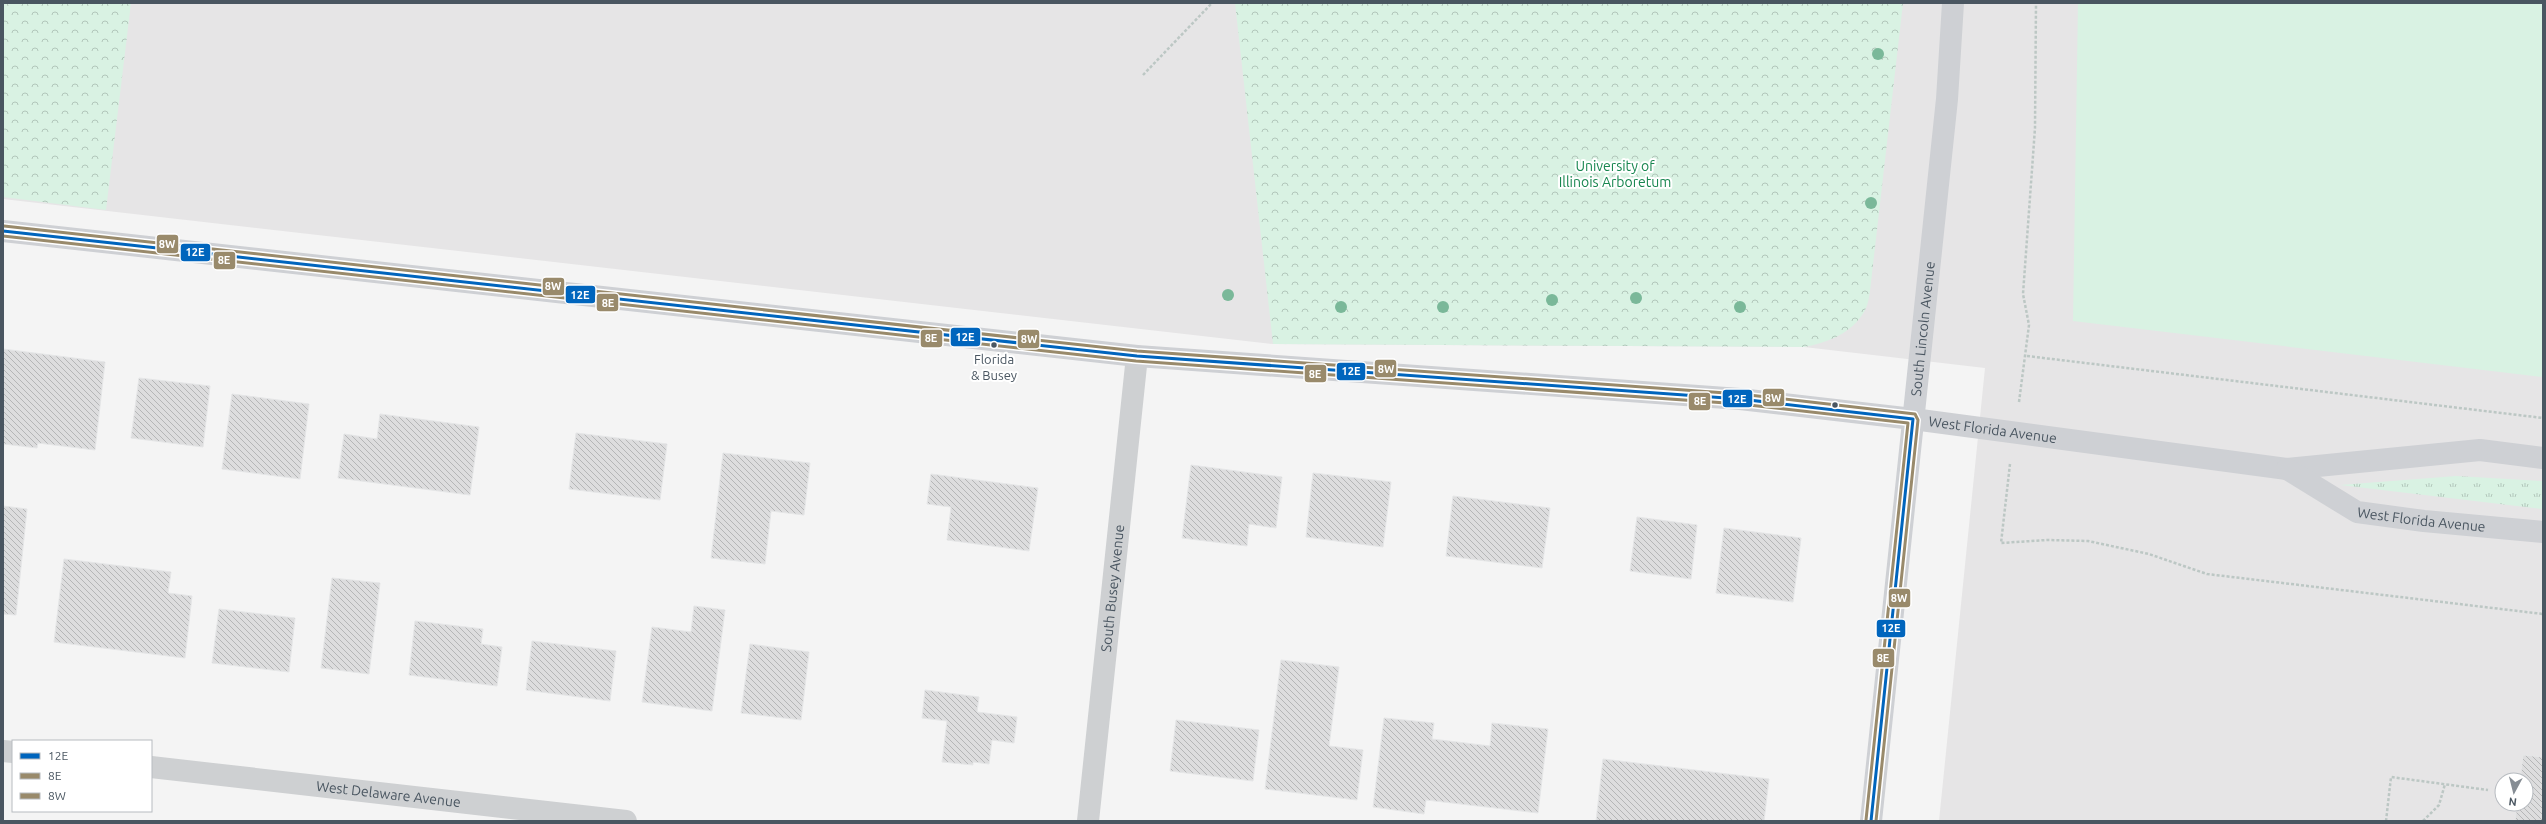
<svg xmlns="http://www.w3.org/2000/svg" width="2546" height="824" viewBox="0 0 2546 824" font-family="Ubuntu,sans-serif">
  <style>
    .education { fill: #e6e5e6; fill-rule: evenodd }
    .grass { fill: url(#grass-tufts) }
    .park { fill: url(#park-crowns) }
    .garden { fill: #d9f2e3 }
    .building { fill: url(#building-back-hatch); stroke: #e5e6e7 }
    .lines { fill: none; stroke-linecap: round; stroke-linejoin: round }
    .path { stroke: #bcc7c4; stroke-width: 2.5; stroke-dasharray: 3 2; stroke-linecap: butt }
    .street { stroke: #ced0d2; stroke-width: 22 }
    .secondary { stroke: #ced0d4; stroke-width: 22 }
    .bus-1-casing { stroke: #fff; stroke-width: 6 }
    .bus-2-casing { stroke: #fff; stroke-width: 6 }
    .bus-3-casing { stroke: #fff; stroke-width: 6 }
    .bus-1 { stroke: #0065bd; stroke-width: 3 }
    .bus-2 { stroke: #998a6b; stroke-width: 3 }
    .bus-3 { stroke: #998a6b; stroke-width: 3 }
    .tree { fill: #7ab899 }
    .bus-dot { fill: #4a5661; stroke: #fff; stroke-width: 1.5 }
    .labels { text-anchor: middle; dominant-baseline: central; stroke-width: 4; stroke-linejoin: round; paint-order: stroke }
    .bus-label { font-size: 13px; fill: #4a5661; stroke: #fff }
    .park-label { font-size: 14px; fill: #17864f; stroke: #fff }
    .street-label { font-size: 14px; fill: #4a5661; stroke: #fff }
    .line-badge { stroke: #fff; stroke-width: 1.5 }
    .badge-label { font-size: 11px; text-anchor: middle; font-weight: bold; fill: #fff }
  </style>
  <defs>
    <pattern id="grass-tufts" width="24" height="20" patternUnits="userSpaceOnUse"><rect width="24" height="20" fill="#d9f2e3"/><path d="M3 7l-1-3M5 7V3M7 7l1-3M15 17l-1-3M17 17v-4M19 17l1-3" fill="none" stroke="#b2c7bb"/></pattern>
    <pattern id="park-crowns" width="20" height="18" patternUnits="userSpaceOnUse"><rect width="20" height="18" fill="#d9f2e3"/><path d="M2 6a3 3 0 1 1 6 0M12 15a3 3 0 1 1 6 0" fill="none" stroke="#b2c7bb"/></pattern>
    <pattern id="building-back-hatch" width="6" height="6" patternUnits="userSpaceOnUse"><rect width="6" height="6" fill="#ddddde"/><path d="M-1 5l2 2M0 0l6 6M5-1l2 2" fill="none" stroke="#b5b6b7"/></pattern>
  </defs>
  <rect width="100%" height="100%" fill="#f4f4f4"/>
  <!-- education -->
  <path class="education" d="M3,3H2543V821H1939L1985,368L1804,347L1273,344L3,199ZM2502,780H2526V804H2502Z"/>
  <!-- grass -->
  <path class="grass" d="M2456,476L2543,481V509L2340,485Z"/>
  <!-- park -->
  <path class="park" d="M3,3H131L106,210L3,197Z
    M1235,3H1903L1870,291C1869,297 1868,306 1864,312C1852,333 1827,343 1804,347L1273,344Z"/>
  <!-- garden -->
  <path class="garden" d="M2078,3H2543V377L2073,321Z"/>
  <!-- building -->
  <path class="building" d="M3,349L105,362L95,450L38,443L37,448L4,444L3,451Z
    M139,378L210,386L203,447L131,438Z
    M232,394L309,404L300,479L222,469Z
    M380,414L479,427L470,495L338,478L344,434L377,439Z
    M576,433L667,444L660,500L569,489Z
    M723,453L810,463L804,515L771,511L765,564L711,558Z
    M1191,465L1282,477L1276,528L1249,524L1247,546L1182,538Z
    M1313,473L1391,482L1383,547L1306,537Z
    M931,474L1038,488L1029,551L947,540L951,507L927,504Z
    M1453,496L1550,508L1542,568L1446,556Z
    M3,506L27,509L16,615L3,614Z
    M1637,517L1697,525L1691,579L1630,571Z
    M1724,528L1801,538L1793,602L1716,593Z
    M64,559L171,572L168,593L192,596L185,658L54,642Z
    M332,578L380,583L369,674L321,668Z
    M694,606L725,610L712,711L642,702L652,627L691,632Z
    M219,609L295,618L289,672L212,663Z
    M415,621L483,629L481,644L502,647L497,686L409,675Z
    M532,641L616,651L610,701L526,690Z
    M750,644L809,652L801,720L741,713Z
    M1281,660L1339,667L1329,746L1363,750L1357,800L1265,789Z
    M925,690L979,697L977,712L1017,717L1014,743L992,740L989,764L973,762V765L942,762L947,721L922,718Z
    M1384,718L1434,723L1432,739L1490,746L1492,723L1548,729L1538,813L1426,800L1424,814L1373,807Z
    M1176,720L1259,730L1253,781L1170,771Z
    M2523,755L2543,757V821H2515L2517,804H2526V780H2520Z
    M1603,759L1769,779L1764,821H1596Z"/>
  <g class="lines">
    <!-- path -->
    <path class="path" d="M1143,75L1212,3
      M2027,356L2543,418
      M2019,402L2029,325L2023,294L2035,128L2036,3
      M2010,464L2001,543L2047,540L2088,541L2149,554L2207,574L2543,614
      M2386,821L2391,777L2488,790
      M2423,821L2439,805L2445,784"/>
    <!-- street -->
    <g class="street">
      <path d="M3,751L13,752"/>
      <path id="s1" d="M151,767L626,821"/>
      <path id="s2" d="M1088,821L1137,356"/>
    </g>
    <!-- secondary -->
    <g class="secondary">
      <path id="s3" d="M3,231L1137,356L1740,399L1913,419L2287,469L2480,450L2543,458"/>
      <path id="s4" d="M2287,469L2357,512L2424,521L2543,532"/>
      <path id="s5" d="M1871,821L1947,99L1953,3"/>
    </g>
    <defs>
      <path id="bus-1" d="M3,231L1137,356L1740,399L1913,419L1871,821"/>
      <path id="bus-2" d="M3,236L1136,361L1740,404L1908,423L1866,820"/>
      <path id="bus-3" d="M4,226L1137,351L1740,394L1915,414L1918,420L1876,821"/>
    </defs>
    <!-- bus-1 casing -->
    <use href="#bus-1" class="bus-1-casing"/>
    <!-- bus-2 casing -->
    <use href="#bus-2" class="bus-2-casing"/>
    <!-- bus-3 casing -->
    <use href="#bus-3" class="bus-3-casing"/>
    <!-- bus-1 -->
    <use href="#bus-1" class="bus-1"/>
    <!-- bus-2 -->
    <use href="#bus-2" class="bus-2"/>
    <!-- bus-3 -->
    <use href="#bus-3" class="bus-3"/>
  </g>
  <!-- trees -->
  <g class="tree">
    <circle cx="1878" cy="54" r="6"/>
    <circle cx="1871" cy="203" r="6"/>
    <circle cx="1228" cy="295" r="6"/>
    <circle cx="1636" cy="298" r="6"/>
    <circle cx="1552" cy="300" r="6"/>
    <circle cx="1341" cy="307" r="6"/>
    <circle cx="1443" cy="307" r="6"/>
    <circle cx="1740" cy="307" r="6"/>
  </g>
  <!-- markers -->
  <g class="bus-dot">
    <circle cx="994" cy="345" r="3.5"/>
    <circle cx="1835" cy="405" r="3.5"/>
  </g>
  <g class="labels">
    <!-- bus labels -->
    <g class="bus-label">
      <text x="994" y="359">Florida<tspan x="994" dy="16">&amp; Busey</tspan></text>
    </g>
    <!-- park labels -->
    <g class="park-label">
      <text x="1615" y="166">University of<tspan x="1615" dy="16">Illinois Arboretum</tspan></text>
    </g>
    <!-- street labels -->
    <g class="street-label">
      <text stroke="none"><textPath href="#s5" startOffset="495">South Lincoln Avenue</textPath></text>
      <text stroke="none"><textPath href="#s3" startOffset="2000">West Florida Avenue</textPath></text>
      <text stroke="none"><textPath href="#s4" startOffset="147">West Florida Avenue</textPath></text>
      <text stroke="none"><textPath href="#s2" startOffset="234">South Busey Avenue</textPath></text>
      <text stroke="none"><textPath href="#s1" startOffset="239">West Delaware Avenue</textPath></text>
    </g>
  </g>
  <g class="line-badge">
    <rect x="156" y="234" width="23" height="20" rx="4" fill="#998a6b"/>
    <rect x="180" y="243" width="31" height="19" rx="4" fill="#0065bd"/>
    <rect x="213" y="251" width="23" height="19" rx="4" fill="#998a6b"/>
    <rect x="542" y="277" width="23" height="19" rx="4" fill="#998a6b"/>
    <rect x="565" y="285" width="31" height="19" rx="4" fill="#0065bd"/>
    <rect x="596" y="293" width="23" height="19" rx="4" fill="#998a6b"/>
    <rect x="950" y="327" width="31" height="20" rx="4" fill="#0065bd"/>
    <rect x="920" y="329" width="23" height="19" rx="4" fill="#998a6b"/>
    <rect x="1017" y="329" width="23" height="20" rx="4" fill="#998a6b"/>
    <rect x="1374" y="359" width="23" height="19" rx="4" fill="#998a6b"/>
    <rect x="1336" y="362" width="30" height="19" rx="4" fill="#0065bd"/>
    <rect x="1304" y="364" width="23" height="19" rx="4" fill="#998a6b"/>
    <rect x="1762" y="388" width="23" height="19" rx="4" fill="#998a6b"/>
    <rect x="1722" y="389" width="31" height="19" rx="4" fill="#0065bd"/>
    <rect x="1688" y="392" width="23" height="19" rx="4" fill="#998a6b"/>
    <rect x="1888" y="588" width="23" height="20" rx="4" fill="#998a6b"/>
    <rect x="1876" y="619" width="30" height="19" rx="4" fill="#0065bd"/>
    <rect x="1872" y="648" width="23" height="20" rx="4" fill="#998a6b"/>
  </g>
  <g class="badge-label">
    <text x="167" y="248">8W</text>
    <text x="195" y="256">12E</text>
    <text x="224" y="264">8E</text>
    <text x="553" y="290">8W</text>
    <text x="580" y="299">12E</text>
    <text x="608" y="307">8E</text>
    <text x="965" y="341">12E</text>
    <text x="931" y="342">8E</text>
    <text x="1029" y="343">8W</text>
    <text x="1386" y="373">8W</text>
    <text x="1351" y="375">12E</text>
    <text x="1315" y="378">8E</text>
    <text x="1773" y="402">8W</text>
    <text x="1737" y="403">12E</text>
    <text x="1700" y="405">8E</text>
    <text x="1899" y="602">8W</text>
    <text x="1891" y="632">12E</text>
    <text x="1883" y="662">8E</text>
  </g>
  <!-- border -->
  <rect width="2546" height="824" fill="none" stroke="#4a5661" stroke-width="8"/>
  <!-- legend -->
  <rect x="12" y="740" width="140" height="72" fill="#ffffff" stroke="#b7bbc0"/>
  <rect x="20" y="753" width="20" height="6" fill="#0065bd" stroke="#b7bbc0"/>
  <text x="48" y="760" font-size="12" fill="#4a5661">12E</text>
  <rect x="20" y="773" width="20" height="6" fill="#998a6b" stroke="#b7bbc0"/>
  <text x="48" y="780" font-size="12" fill="#4a5661">8E</text>
  <rect x="20" y="793" width="20" height="6" fill="#998a6b" stroke="#b7bbc0"/>
  <text x="48" y="800" font-size="12" fill="#4a5661">8W</text>
  <!-- north arrow -->
  <g transform="translate(2514 792) rotate(187)"><circle r="19" fill="#ffffff" stroke="#b7bbc0"/>
  <path d="M0-3L7 15L0 10L-7 15Z" fill="#868d94"/>
  <text y="-6" font-size="11" font-weight="bold" text-anchor="middle" fill="#4a5661">N</text>
  </g>
</svg>
